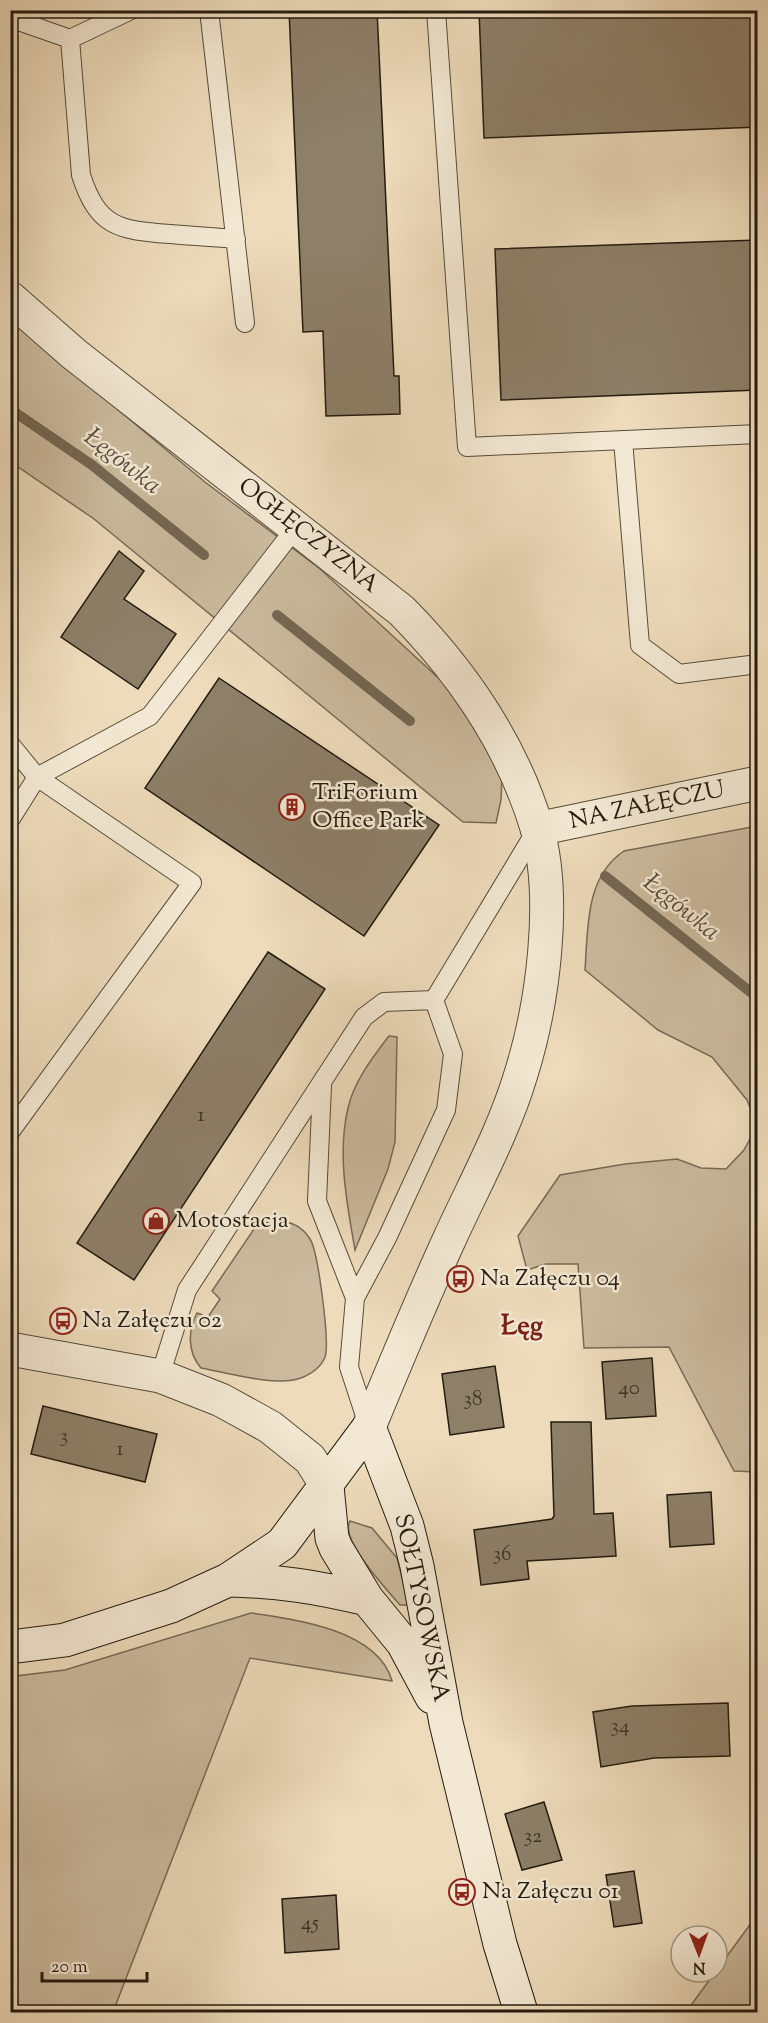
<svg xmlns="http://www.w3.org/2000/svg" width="768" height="2023" viewBox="0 0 768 2023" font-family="'Sorts Mill Goudy',serif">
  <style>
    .green { fill: #cbba9e; stroke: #786a56; stroke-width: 1.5 }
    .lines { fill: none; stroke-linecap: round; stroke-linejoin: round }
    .stream { stroke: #746753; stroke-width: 10 }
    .building { fill: #8d7f68; stroke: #251b0f; stroke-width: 1.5 }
    .lane-casing { stroke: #574b3a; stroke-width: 20 }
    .street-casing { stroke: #574b3a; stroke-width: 35 }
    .secondary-casing { stroke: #251b0f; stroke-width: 35 }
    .lane { stroke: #f3e8d3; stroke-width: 18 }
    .street { stroke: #f3e8d3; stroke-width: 33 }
    .secondary { stroke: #f3e8d3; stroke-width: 33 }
    .labels { text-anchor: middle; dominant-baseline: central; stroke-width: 5; stroke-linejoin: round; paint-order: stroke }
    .number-label { font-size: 21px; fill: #3f3425 }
    .street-label { font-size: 24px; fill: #251b0f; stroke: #f3e8d3 }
    .poi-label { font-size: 24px; fill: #251b0f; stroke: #f3e8d3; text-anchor: start }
    .water-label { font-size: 26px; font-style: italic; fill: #5a4e3d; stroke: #f3e8d3 }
    .quarter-label { font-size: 27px; font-weight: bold; fill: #7a1f14; stroke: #f3e8d3 }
  </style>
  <rect width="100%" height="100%" fill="#eddbbb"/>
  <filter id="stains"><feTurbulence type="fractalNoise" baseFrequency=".00333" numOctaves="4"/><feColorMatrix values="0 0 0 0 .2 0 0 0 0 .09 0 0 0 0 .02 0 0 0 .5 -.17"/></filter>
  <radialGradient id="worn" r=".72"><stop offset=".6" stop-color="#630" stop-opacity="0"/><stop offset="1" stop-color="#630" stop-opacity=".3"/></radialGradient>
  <!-- green -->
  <path class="green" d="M10,320L205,482L319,568L446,685L483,741L502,776L501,800L496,823L463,822L94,519L11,462Z
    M757,826H758L757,1124L747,1100L712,1057L658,1030L585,970C588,928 585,877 624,851Z
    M389,1036L397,1037L395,1142L388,1169L355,1250C347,1204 337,1154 348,1108C354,1081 373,1057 389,1036Z
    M757,1126V1472L734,1471L669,1347L584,1348L578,1264H546L527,1270L518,1236L560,1175L625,1164L677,1159L701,1168L726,1169L744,1150Z
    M270,1221C286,1220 301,1224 310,1239C318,1251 330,1343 325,1357C321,1367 311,1374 301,1378C277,1387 227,1373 201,1368C187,1352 188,1330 197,1313L208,1317L220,1299L212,1291L254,1229Z
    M350,1521L372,1528L397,1558L409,1605H400C388,1591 339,1539 350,1521Z
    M251,1613C295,1619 378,1630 392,1681L250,1658L113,2012H11L10,1691L16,1676L65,1670Z
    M757,1915V2012H686Z"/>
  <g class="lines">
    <!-- stream -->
    <path class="stream" d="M10,409L92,465L204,555
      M277,615L410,721
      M605,876L758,998"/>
  </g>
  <!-- building -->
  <path class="building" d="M289,10H377L394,376H399L400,414L326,416L323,331L303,332Z
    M479,10H758V127L484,138Z
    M758,240V390L501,400L495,249Z
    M119,551L144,571L124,599L176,634L138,689L61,637Z
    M219,678L439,825L364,936L145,788Z
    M268,952L325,989L134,1280L77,1243Z
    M652,1358L656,1416L606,1419L602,1362Z
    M495,1366L504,1427L450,1435L442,1374Z
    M43,1406L157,1434L145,1482L31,1454Z
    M551,1422H591L594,1514L613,1513L616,1556L527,1561L529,1579L481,1585L474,1530L552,1519L554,1516Z
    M711,1492L714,1544L670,1547L667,1495Z
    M728,1703L730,1756L654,1758L601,1767L593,1712L632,1706Z
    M544,1802L562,1860L522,1870L505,1814Z
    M634,1871L642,1923L614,1927L606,1875Z
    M336,1895L339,1949L285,1953L282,1899Z"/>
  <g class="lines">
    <defs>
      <path id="lane" d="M209,10L245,323
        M436,10L467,447L758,434
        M10,18L70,39L131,10
        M70,39L81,175C98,228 119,230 170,234C192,236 214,237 236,239
        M623,440L640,645L679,674L758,664
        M10,744L37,777L192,883L10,1132
        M10,820L37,777L150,716L297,526
        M434,1000L537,829
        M322,1086L317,1201L355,1298
        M160,1376L187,1290L364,1017L384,1002L434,1000
        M368,1425L349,1367L355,1298L387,1238L446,1110L453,1054L434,1000"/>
      <path id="street" d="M10,298L74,354L402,611C462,672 512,745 537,828C557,898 543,1004 521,1074C504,1131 474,1185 449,1240C421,1301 395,1364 369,1427
        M537,829L758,783
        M10,1349L160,1376L221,1400L270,1427L310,1459L327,1486"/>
      <path id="secondary" d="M369,1427L407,1526L417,1566L446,1723L500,1944L521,2012
        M327,1486L332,1538L336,1548L367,1599L403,1643L432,1697
        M228,1580C280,1581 317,1587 367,1599
        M10,1647L65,1640L171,1606L228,1580L282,1544L369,1427"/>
    </defs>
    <!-- lane casing -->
    <use href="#lane" class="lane-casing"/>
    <!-- street casing -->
    <use href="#street" class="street-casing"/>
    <!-- secondary casing -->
    <use href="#secondary" class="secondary-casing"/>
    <!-- lane -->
    <use href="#lane" class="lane"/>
    <!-- street -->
    <use href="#street" class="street"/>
    <!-- secondary -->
    <use href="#secondary" class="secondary"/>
  </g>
  <!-- icons -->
  <defs>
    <symbol id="building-ring" viewBox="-11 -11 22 22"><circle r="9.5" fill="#f3e8d3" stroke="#8f2418" stroke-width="1.5"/><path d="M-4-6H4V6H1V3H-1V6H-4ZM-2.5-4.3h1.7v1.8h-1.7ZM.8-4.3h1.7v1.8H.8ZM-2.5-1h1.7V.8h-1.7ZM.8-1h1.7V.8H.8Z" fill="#8f2418"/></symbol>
    <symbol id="shop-ring" viewBox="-11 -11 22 22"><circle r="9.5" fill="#f3e8d3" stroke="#8f2418" stroke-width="1.5"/><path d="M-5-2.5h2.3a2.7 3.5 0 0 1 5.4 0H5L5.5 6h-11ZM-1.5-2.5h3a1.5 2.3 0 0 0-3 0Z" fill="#8f2418"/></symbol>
    <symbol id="bus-ring" viewBox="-11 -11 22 22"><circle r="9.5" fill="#f3e8d3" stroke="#8f2418" stroke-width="1.5"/><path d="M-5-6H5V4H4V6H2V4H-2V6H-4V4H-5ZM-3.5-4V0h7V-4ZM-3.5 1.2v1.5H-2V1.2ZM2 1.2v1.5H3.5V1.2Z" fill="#8f2418"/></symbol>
  </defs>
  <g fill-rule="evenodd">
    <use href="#building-ring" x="277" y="792" width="30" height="30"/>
    <use href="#shop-ring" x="141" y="1206" width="30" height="30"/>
    <use href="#bus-ring" x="445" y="1264" width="30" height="30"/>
    <use href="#bus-ring" x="48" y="1306" width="30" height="30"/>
    <use href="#bus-ring" x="447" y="1877" width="30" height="30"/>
  </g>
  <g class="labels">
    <!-- number labels -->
    <g class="number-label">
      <text x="201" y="1116">1</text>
      <text x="629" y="1389">40</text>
      <text x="473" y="1400">38</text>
      <text x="64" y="1437">3</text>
      <text x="120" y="1450">1</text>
      <text x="502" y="1555">36</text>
      <text x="620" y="1727">34</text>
      <text x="533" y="1837">32</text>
      <text x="310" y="1924">45</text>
    </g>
    <!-- street labels -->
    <g class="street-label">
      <text transform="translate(308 536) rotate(38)">OGŁĘCZYZNA</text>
      <text transform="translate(647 806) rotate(-12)">NA ZAŁĘCZU</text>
      <text transform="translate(421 1608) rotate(78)">SOŁTYSOWSKA</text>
    </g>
    <!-- poi labels -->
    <g class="poi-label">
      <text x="312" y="793">TriForium<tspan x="312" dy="28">Office Park</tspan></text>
      <text x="176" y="1221">Motostacja</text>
      <text x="480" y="1279">Na Załęczu 04</text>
      <text x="82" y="1321">Na Załęczu 02</text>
      <text x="482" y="1892">Na Załęczu 01</text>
    </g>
    <!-- water labels -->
    <g class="water-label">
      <text transform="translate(122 462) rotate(38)">Łęgówka</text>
      <text transform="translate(681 908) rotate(39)">Łęgówka</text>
    </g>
    <!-- quarter labels -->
    <g class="quarter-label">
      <text x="522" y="1327">Łęg</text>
    </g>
  </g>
  <!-- margin -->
  <rect width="768" height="2023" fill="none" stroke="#eddbbb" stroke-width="36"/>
  <rect x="12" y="12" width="744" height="1999" fill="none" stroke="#251b0f" stroke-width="3"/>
  <rect x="18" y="18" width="732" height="1987" fill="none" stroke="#251b0f" stroke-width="1.5"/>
  <!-- north arrow -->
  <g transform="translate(699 1954) rotate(179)"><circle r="28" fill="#f3e8d3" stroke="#a19685" stroke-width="1.5"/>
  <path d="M0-4.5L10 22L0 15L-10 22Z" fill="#8f2418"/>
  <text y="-9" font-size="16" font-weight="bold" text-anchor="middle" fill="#251b0f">N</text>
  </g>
  <!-- scale -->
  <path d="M42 1972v9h105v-9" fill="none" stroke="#251b0f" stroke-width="3"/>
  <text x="51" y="1972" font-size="18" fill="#251b0f" stroke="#f3e8d3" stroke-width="4.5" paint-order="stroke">20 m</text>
  <rect width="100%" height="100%" filter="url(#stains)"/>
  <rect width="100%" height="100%" fill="url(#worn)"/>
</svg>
